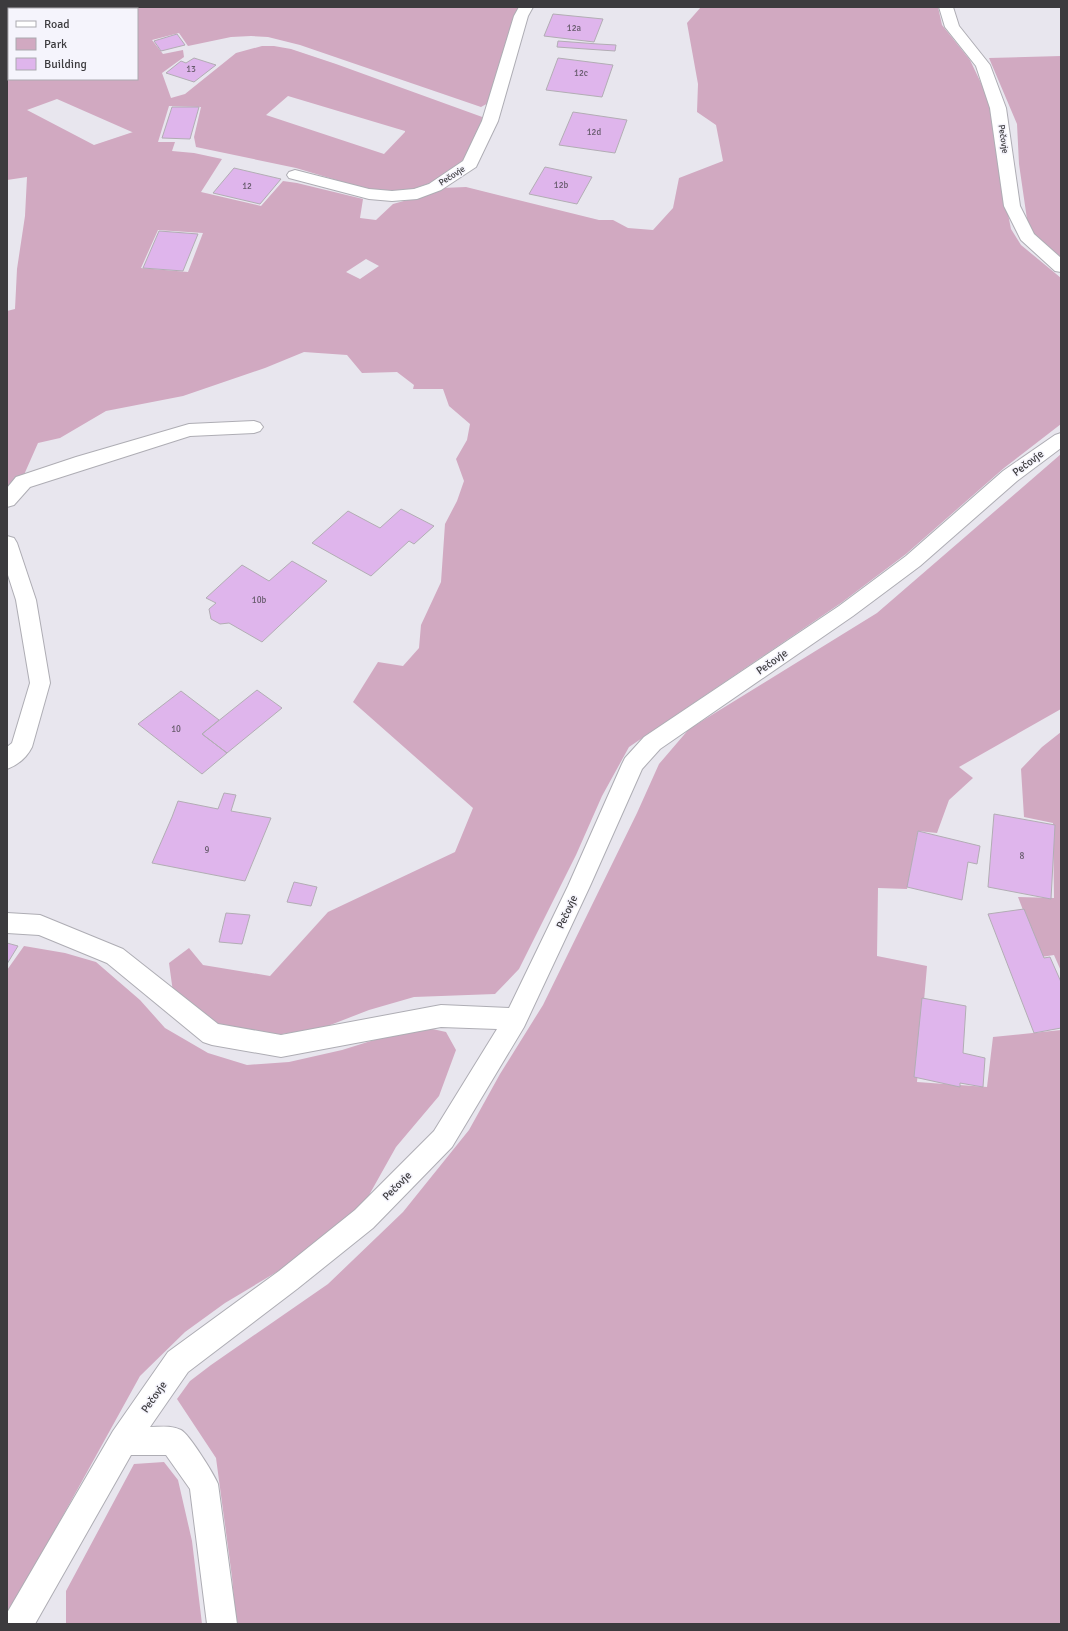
<svg xmlns="http://www.w3.org/2000/svg" width="1068" height="1631" viewBox="0 0 1068 1631" font-family="Signika,sans-serif">
  <style>
    .green { fill: #d1a9c1; fill-rule: evenodd }
    .building { fill: #dfb5ec; stroke: #b2adb4 }
    .lines { fill: none; stroke-linecap: round; stroke-linejoin: round }
    .lane-casing { stroke: #aeadb4; stroke-width: 2 }
    .street-casing { stroke: #aeadb4; stroke-width: 2 }
    .lane { fill: #fff; fill-rule: evenodd }
    .street { fill: #fff; fill-rule: evenodd }
    .labels { text-anchor: middle; dominant-baseline: central; stroke-width: 3; stroke-linejoin: round; paint-order: stroke }
    .number-label { font-size: 9px; fill: #655a6a }
    .far-street-label { font-size: 9px; fill: #3c3b3e; stroke: #f5f4fc }
    .street-label { font-size: 11px; fill: #3c3b3e; stroke: #f5f4fc }
  </style>
  <rect width="100%" height="100%" fill="#e8e6ee"/>
  <!-- green -->
  <path class="green" d="M7,7H522L492,101L481,107L300,45L268,37L251,36L231,37L188,46L179,33L152,40L163,54L183,50L184,57L162,73L171,98L185,94L236,53L262,46H274L291,49L336,64L485,118L472,150L453,171L434,183L421,188L392,193L373,191L296,168L196,147L194,137L201,107L169,106L158,142H175L172,151L194,153L222,159L201,192L261,206L283,181L297,183L363,199L360,218L376,220L393,204L418,197L442,188L466,187L599,220H613L628,228L653,230L673,208L679,178L723,161L716,125L697,112L698,84L687,23L701,7H938L942,25L970,60L991,104L995,129L996,154L1011,229L1021,245L1061,278V424L1004,468L906,554L841,603L629,747L602,796L576,855L519,969L495,994L414,997L369,1010L320,1029L282,1034L252,1035L225,1031L173,992L169,963L189,948L203,965L270,976L328,912L455,852L473,808L353,702L378,662L403,666L419,648L421,625L441,582L445,524L457,501L464,481L456,459L467,440L470,424L449,406L443,389H413L414,385L397,372L362,373L347,355L304,352L265,368L183,396L106,411L60,438L38,443L23,477L7,489V311L15,309L17,269L25,216L27,177L7,180ZM9,9H137V79H9ZM288,96L405,131V132L384,154L266,115ZM57,99L132,132H133L94,145L27,110ZM158,230L203,233L188,272L141,268ZM366,259L379,266L360,279L346,272Z
    M1061,56V263L1029,233L1019,164L1017,124L989,58Z
    M1061,454V709L959,767L973,778L949,800L937,833L918,831L907,889L878,888L877,956L927,966L917,1082L987,1087L993,1037L1061,1030V1624H238L235,1612L232,1577L216,1458L177,1399L190,1381L211,1365L328,1284L403,1212L469,1130L500,1074L543,1005L637,813L659,764L689,729L877,613Z
    M1061,732V971L1054,955L1041,957L1018,897L1054,898L1053,823L1024,817L1021,769L1042,747Z
    M24,946L65,953L96,962L140,1000L165,1028L208,1053L247,1065L289,1062L342,1050L419,1026L446,1032L456,1050L439,1096L396,1147L359,1213L295,1261L225,1303L185,1332L140,1376L7,1617V970Z
    M164,1462L178,1480L192,1541L202,1624L66,1623V1591L134,1464Z"/>
  <!-- building -->
  <path class="building" d="M553,14L603,19L594,42L544,36Z
    M177,34L185,45L161,51L154,41Z
    M558,41L598,44L616,45L615,51L557,47Z
    M194,58L216,65L194,82L166,73L181,61L186,63Z
    M558,58L613,65L602,97L546,90Z
    M172,107H199L190,139L162,138Z
    M573,112L627,120L615,153L559,145Z
    M545,167L592,177L577,204L529,194Z
    M234,168L281,179L260,204L213,193Z
    M159,231L198,234L183,271L143,268Z
    M401,509L434,526L414,544L409,541L371,576L312,543L348,511L380,528Z
    M292,561L327,581L262,642L229,623L220,624L211,619L209,609L216,603L206,598L242,565L269,581Z
    M257,690L282,708L227,753L202,734Z
    M181,691L219,720L202,734L227,753L202,774L138,724Z
    M224,793L236,795L231,811L271,818L245,881L152,863L172,817L178,801L218,809Z
    M994,814L1055,825L1051,899L988,887Z
    M918,831L980,846L977,864L968,862L962,900L907,887Z
    M294,882L317,887L311,906L287,902Z
    M1024,909L1044,958L1050,957L1061,982V1028L1034,1033L988,914Z
    M226,913L250,915L242,944L219,942Z
    M7,943L18,946L7,964Z
    M922,998L966,1006L963,1053L985,1058L983,1087L960,1083V1087L914,1077Z"/>
  <g class="lines">
    <defs>
      <path id="lane" d="M254,421L260,423L263,427L260,431L254,433L190,436L30,487L14,505L7,507V488L16,477L76,457L189,424Z
        M7,536L14,538L17,543L36,600L50,683L32,747C27,757 18,765 7,769V747L12,743L30,683L16,600L7,572Z"/>
      <path id="street" d="M519,7H533L528,16L498,121L476,167L441,190L417,199L392,201L369,199L289,178L287,175L289,172L295,170L369,189L392,191L414,189L429,184L463,161L482,121L514,16Z
        M939,7H953L959,26L990,65L1006,108L1020,206L1034,234L1061,258V272L1055,271L1021,240L1004,206L990,108L976,66L945,27Z
        M1061,433V448L1017,481L920,566L853,616L660,749L642,769L590,886L524,1027L452,1147L373,1228L297,1289L188,1372L150,1427C160,1427 171,1425 181,1430C189,1434 214,1474 218,1484L237,1624H207L190,1489L166,1455H131L35,1624H7V1613L113,1431L168,1352L279,1271L355,1210L434,1131L497,1029L441,1027L281,1057L212,1045L203,1042L107,963L39,935L7,933V913L40,915L123,949L218,1024L281,1035L441,1005L509,1008L568,886L622,764L625,758L644,737L839,606L906,556L1003,471L1055,435Z"/>
    </defs>
    <!-- lane casing -->
    <use href="#lane" class="lane-casing"/>
    <!-- street casing -->
    <use href="#street" class="street-casing"/>
    <!-- lane -->
    <use href="#lane" class="lane"/>
    <!-- street -->
    <use href="#street" class="street"/>
  </g>
  <g class="labels">
    <!-- number labels -->
    <g class="number-label">
      <text x="574" y="28">12a</text>
      <text x="191" y="69">13</text>
      <text x="581" y="73">12c</text>
      <text x="594" y="132">12d</text>
      <text x="561" y="185">12b</text>
      <text x="247" y="186">12</text>
      <text x="259" y="600">10b</text>
      <text x="176" y="729">10</text>
      <text x="207" y="850">9</text>
      <text x="1022" y="856">8</text>
    </g>
    <!-- far-street labels -->
    <g class="far-street-label">
      <text transform="translate(1003 139) rotate(82)">Pečovje</text>
      <text transform="translate(452 176) rotate(-33)">Pečovje</text>
    </g>
    <!-- street labels -->
    <g class="street-label">
      <text transform="translate(1028 463) rotate(-37)">Pečovje</text>
      <text transform="translate(772 662) rotate(-35)">Pečovje</text>
      <text transform="translate(567 912) rotate(-65)">Pečovje</text>
      <text transform="translate(397 1186) rotate(-45)">Pečovje</text>
      <text transform="translate(154 1397) rotate(-55)">Pečovje</text>
    </g>
  </g>
  <!-- border -->
  <rect width="1068" height="1631" fill="none" stroke="#3c3b3e" stroke-width="16"/>
  <!-- legend -->
  <rect x="8" y="8" width="130" height="72" fill="#f5f4fc" stroke="#abaab0"/>
  <rect x="16" y="21" width="20" height="6" fill="#ffffff" stroke="#abaab0"/>
  <text x="44" y="28" font-size="12" fill="#3c3b3e">Road</text>
  <rect x="16" y="38" width="20" height="12" fill="#d1a9c1" stroke="#abaab0"/>
  <text x="44" y="48" font-size="12" fill="#3c3b3e">Park</text>
  <rect x="16" y="58" width="20" height="12" fill="#dfb5ec" stroke="#abaab0"/>
  <text x="44" y="68" font-size="12" fill="#3c3b3e">Building</text>
</svg>
